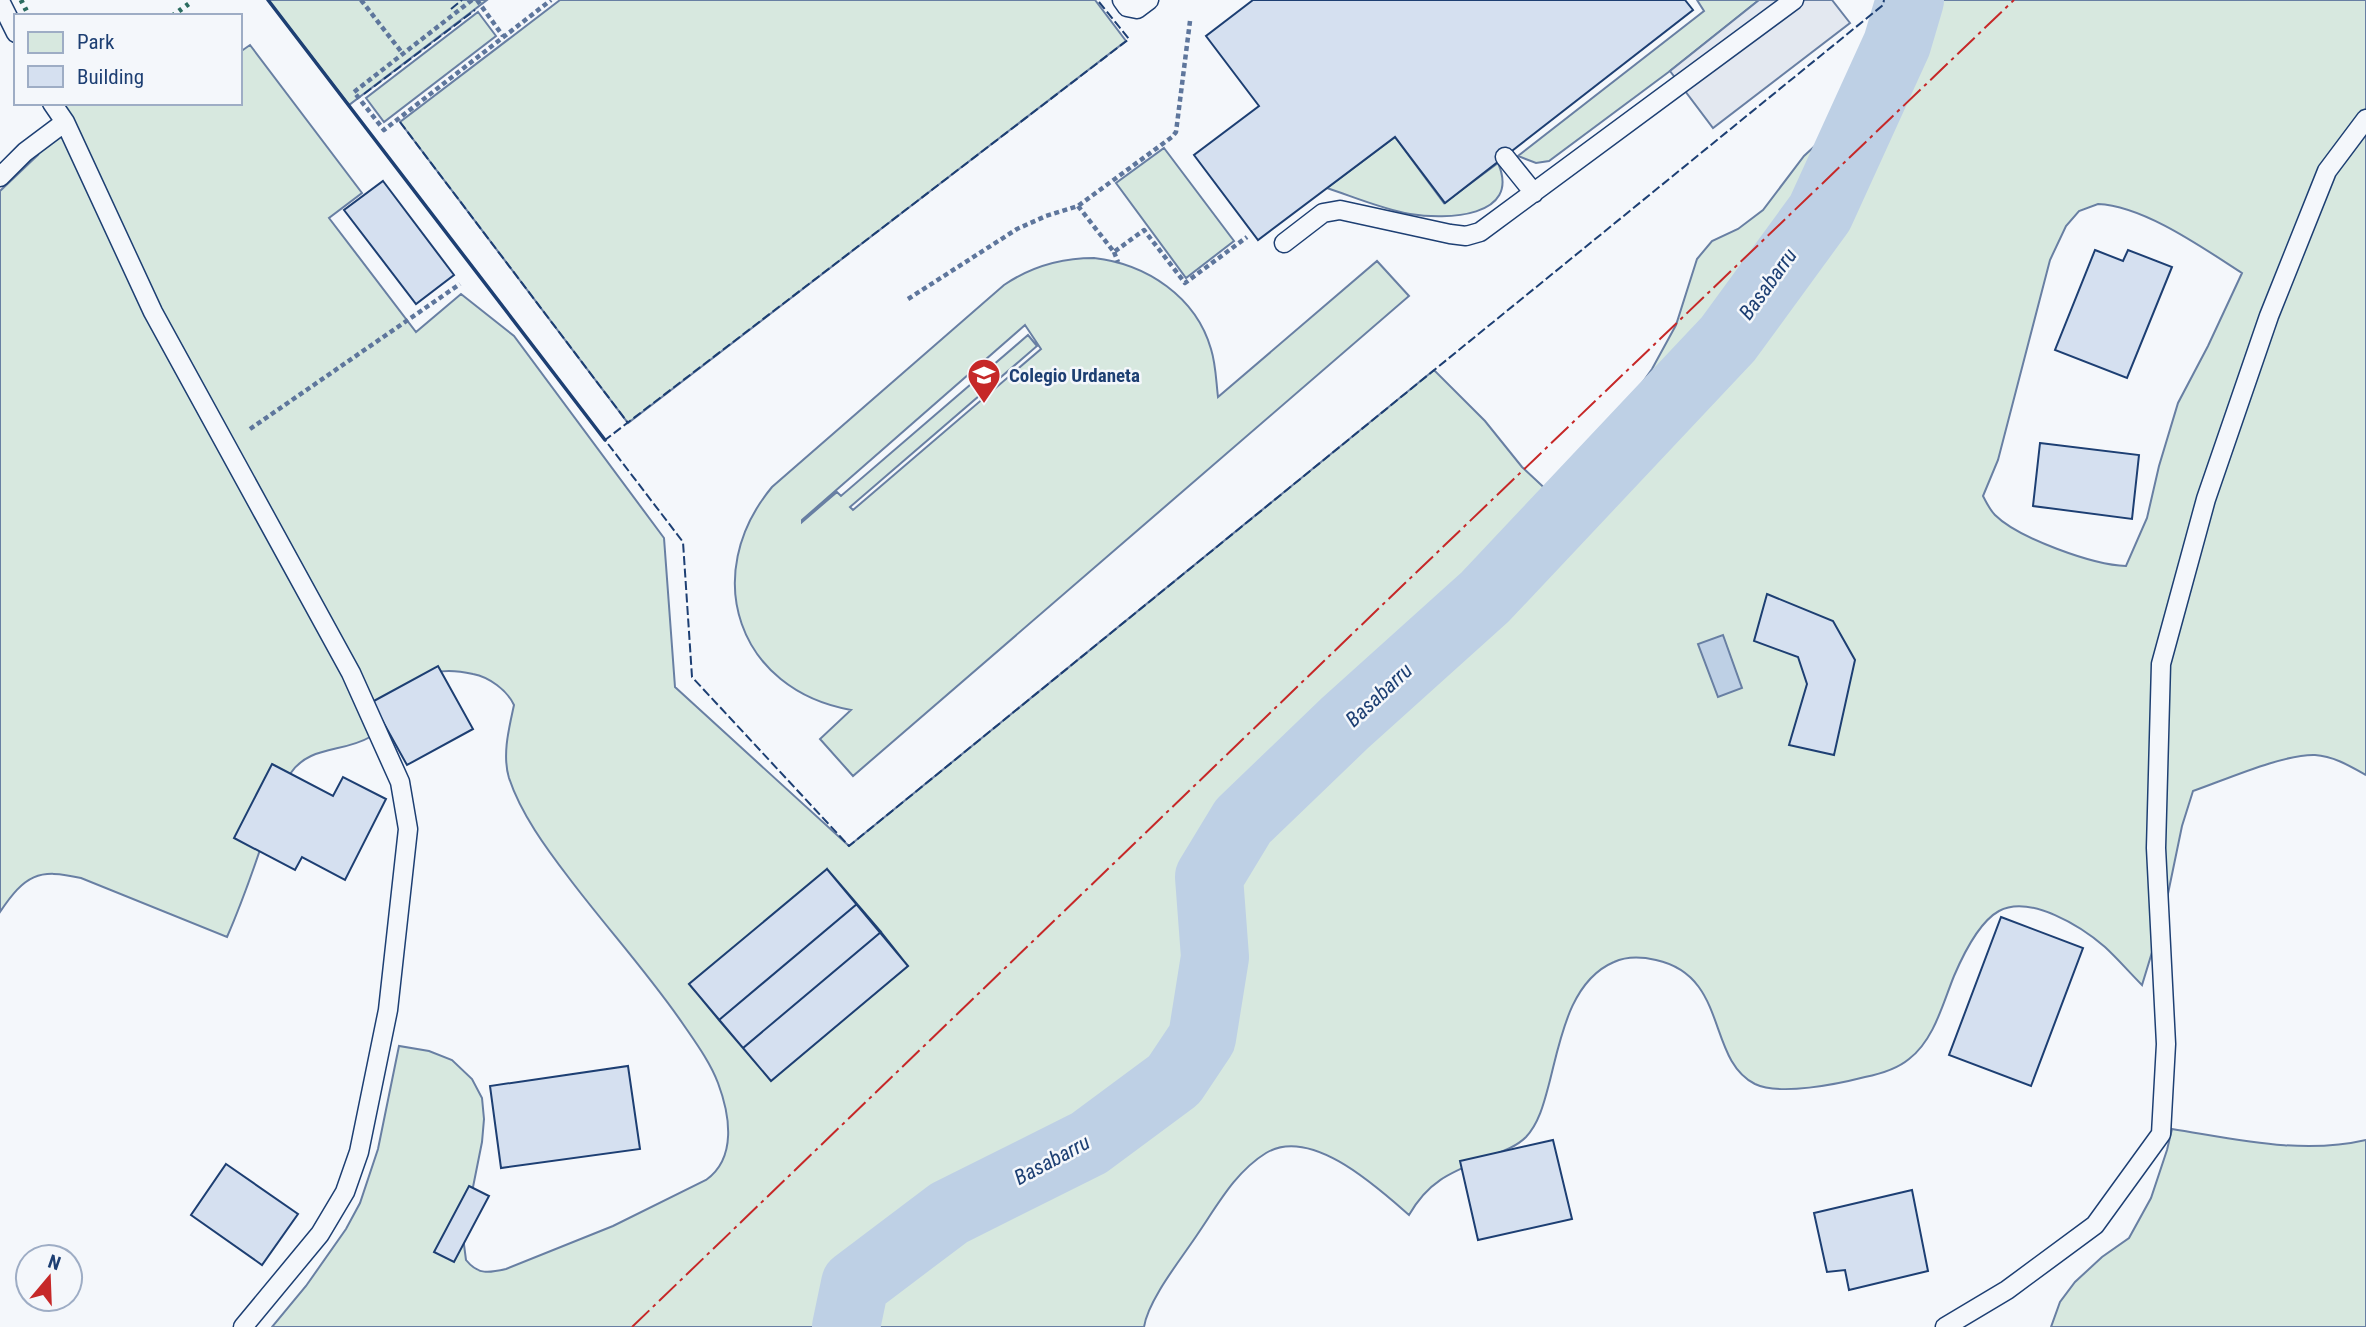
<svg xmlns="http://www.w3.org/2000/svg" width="2366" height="1327" viewBox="0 0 2366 1327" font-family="'Roboto Condensed',sans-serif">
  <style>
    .green { fill: #d7e8df; stroke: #687fa3; stroke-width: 2; fill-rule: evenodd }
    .parking { fill: #e3e8f0; stroke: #687fa3; stroke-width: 2 }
    .water { fill: #bed0e5; stroke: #687fa3; stroke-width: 2 }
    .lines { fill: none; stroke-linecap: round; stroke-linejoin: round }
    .river { stroke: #bed0e5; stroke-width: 68 }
    .building { fill: #d5e0f0; stroke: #1d3f73; stroke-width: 2 }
    .lane-casing { stroke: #1d3f73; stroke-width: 21 }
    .path { stroke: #5e769c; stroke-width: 4.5; stroke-dasharray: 5 3.5; stroke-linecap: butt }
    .lane { stroke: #f4f7fb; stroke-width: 18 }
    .hedge { stroke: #2c6c60; stroke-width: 5; stroke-dasharray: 3.5 5; stroke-linecap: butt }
    .fence { stroke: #1d3f73; stroke-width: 2; stroke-dasharray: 9 3.5; stroke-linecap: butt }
    .wall { stroke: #1d3f73; stroke-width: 3.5 }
    .power { stroke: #c62828; stroke-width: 2; stroke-dasharray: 24 5 3.5 5; stroke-linecap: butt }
    .labels { text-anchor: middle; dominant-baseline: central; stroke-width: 5; stroke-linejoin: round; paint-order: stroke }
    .poi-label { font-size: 19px; font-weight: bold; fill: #1d3f73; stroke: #f4f7fb; text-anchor: start }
    .water-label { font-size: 21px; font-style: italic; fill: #1d3f73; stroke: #f4f7fb }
  </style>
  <rect width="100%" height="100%" fill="#f4f7fb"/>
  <!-- green -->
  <path class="green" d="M268,0H487L349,105Z
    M560,0H1095L1126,41L628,423L400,122Z
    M1697,0H1759L1670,71L1549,161L1536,163L1518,156L1704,11Z
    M1919,0H2366V775C2350,766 2333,756 2315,755C2283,754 2225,780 2193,791L2182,826L2164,913L2142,985C2130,973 2118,959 2105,947C2082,927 2030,894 1999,911C1979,922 1963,955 1954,976C1943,1003 1934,1040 1909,1059C1897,1069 1880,1074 1865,1077C1838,1084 1780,1096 1755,1084C1706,1059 1729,976 1656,960C1643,957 1627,956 1614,962C1569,981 1560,1042 1549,1084C1544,1103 1539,1123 1526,1137C1516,1147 1501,1152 1488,1157C1452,1172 1429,1180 1409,1215C1377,1187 1311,1126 1266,1153C1235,1172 1217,1206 1197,1235C1181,1259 1148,1300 1144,1327H272L306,1286L346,1229L360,1203L378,1149L399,1046L429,1051L452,1060L472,1079L482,1098L484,1119L482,1142L463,1237L466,1260C478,1275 489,1273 506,1269L613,1226L706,1180C737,1158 730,1115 718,1083C710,1062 696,1043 683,1024C648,973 606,927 569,878C546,848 521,814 509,778C502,755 509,728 514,705C507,690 489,677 473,674C424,663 414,681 388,718C383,725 378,733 370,737C343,753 309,745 290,774C277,793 272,816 264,838C253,871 241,905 227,937L81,878C38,868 25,875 0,912V191L38,155L64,103H240V52L250,45L362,193L329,218L416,332L461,294L514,336L664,538L675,687L849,846L1434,370L1485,421L1522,467L1552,495L1633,396L1652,369L1676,325L1697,259L1712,241L1738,229L1763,210L1804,156L1867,98L1876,86L1911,27ZM2098,204C2144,206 2203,248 2242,273L2208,346L2178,403L2159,466L2147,518L2126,566C2093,565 2018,538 1995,515C1990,510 1986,502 1983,496L1998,460L2050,260L2066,226L2079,211Z
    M478,12L496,36L384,122L366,98Z
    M1395,137L1444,203L1498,163C1522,218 1445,220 1410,214C1382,209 1354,197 1327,188Z
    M1164,148L1234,241L1186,278L1116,183Z
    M1094,258C1147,264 1196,297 1211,349C1216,365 1216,381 1218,397L1377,261L1409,296L853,776L820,739L851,710C738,690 699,575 772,487L1004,285C1032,266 1061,258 1094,258ZM1025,325L1041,349L853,510L850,507L1037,346L1028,335L841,496L837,492L802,522V520Z
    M2172,1129C2236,1139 2302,1155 2366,1140V1327H2051L2060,1302L2075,1282L2102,1257L2129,1238L2151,1198L2167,1150Z"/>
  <!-- parking -->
  <path class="parking" d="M1759,0H1832L1850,23L1713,128L1670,71Z"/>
  <!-- water -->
  <path class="water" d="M1723,635L1742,688L1718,697L1698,644Z"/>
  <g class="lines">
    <!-- river -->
    <path class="river" d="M846,1327L855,1284L949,1213L1089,1143L1174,1080L1202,1038L1215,957L1209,877L1243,821L1345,723L1485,597L1728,339L1820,213L1897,44L1910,0"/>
  </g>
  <!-- building -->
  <path class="building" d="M1253,0H1685L1693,10L1445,203L1395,137L1258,240L1194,155L1259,106L1206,36Z
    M383,181L454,275L416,304L344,210Z
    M2095,250L2123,261L2128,250L2172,267L2127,378L2055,350Z
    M2040,443L2139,455L2132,519L2033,506Z
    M1767,594L1833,621L1855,660L1834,755L1789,745L1807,684L1798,657L1754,641Z
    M438,666L473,729L407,765L372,702Z
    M272,764L333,796L343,777L386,799L345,880L302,857L295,870L234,838Z
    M827,869L908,966L771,1081L689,984Z
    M827,869L857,904L719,1020L689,984Z
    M857,904L881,932L743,1048L719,1020Z
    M2001,917L2083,948L2031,1086L1949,1055Z
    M881,932L908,966L771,1081L743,1048Z
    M628,1066L640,1149L501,1168L490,1086Z
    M1553,1140L1572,1219L1478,1240L1460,1161Z
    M226,1164L298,1214L262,1265L191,1215Z
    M469,1186L489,1196L454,1262L434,1252Z
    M1912,1190L1928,1271L1849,1290L1845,1270L1827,1272L1814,1213Z"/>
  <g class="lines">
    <defs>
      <path id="lane" d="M1122,0L1127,7L1137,9L1149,0
        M0,1L16,33
        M52,103L65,122L153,312L351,673L400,782L408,829L388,1010L359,1152L345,1192L320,1234L243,1327
        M1505,157L1534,193
        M0,177L25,152L65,122
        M1284,243L1323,213L1340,210L1450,234L1466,236L1480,232L1794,0
        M1945,1327L2007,1290L2095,1225L2161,1134L2166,1044L2156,848L2161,664L2206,499L2269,316L2327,171L2366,119"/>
    </defs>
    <!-- lane casing -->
    <use href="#lane" class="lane-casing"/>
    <!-- path -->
    <path class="path" d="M361,0L403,54
      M472,0L354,92L384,130L551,0
      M477,0L503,36
      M1078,206L1114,252L1144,230L1185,283L1247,237
      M1114,252L1118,262
      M908,299L1017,229L1046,216L1078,206L1172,137L1176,132L1190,21
      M250,429L460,284"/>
    <!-- lane -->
    <use href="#lane" class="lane"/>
    <!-- hedge -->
    <path class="hedge" d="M21,0L29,16
      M172,16L190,3"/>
    <!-- fence -->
    <path class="fence" d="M1099,2L1129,39L605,440L683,542L692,677L849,846L1883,5L1884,0
      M451,9L462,0
      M364,94L475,10
      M400,122L628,423"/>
    <!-- wall -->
    <path class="wall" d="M268,0L605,440"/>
    <!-- power -->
    <path class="power" d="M632,1327L1376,611L2014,0"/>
  </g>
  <!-- icons -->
  <defs>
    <symbol id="school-pin" viewBox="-11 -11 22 30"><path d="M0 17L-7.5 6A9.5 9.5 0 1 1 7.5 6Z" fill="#c62828" stroke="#f4f7fb"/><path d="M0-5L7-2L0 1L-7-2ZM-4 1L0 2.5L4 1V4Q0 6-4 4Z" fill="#fff"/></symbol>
  </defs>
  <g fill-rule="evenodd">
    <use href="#school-pin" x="965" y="356" width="38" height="52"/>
  </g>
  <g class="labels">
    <!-- poi labels -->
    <g class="poi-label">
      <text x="1009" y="375">Colegio Urdaneta</text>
    </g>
    <!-- water labels -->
    <g class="water-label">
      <text transform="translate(1768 284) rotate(-54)">Basabarru</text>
      <text transform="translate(1379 695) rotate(-43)">Basabarru</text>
      <text transform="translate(1052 1160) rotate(-28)">Basabarru</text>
    </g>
  </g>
  <!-- legend -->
  <rect x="14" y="14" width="228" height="91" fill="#f4f7fb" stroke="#9eadc5" stroke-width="2"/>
  <rect x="28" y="32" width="35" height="21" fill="#d7e8df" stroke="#9eadc5" stroke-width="2"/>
  <text x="77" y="49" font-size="21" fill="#1d3f73">Park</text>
  <rect x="28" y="66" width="35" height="21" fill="#d5e0f0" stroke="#9eadc5" stroke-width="2"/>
  <text x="77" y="84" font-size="21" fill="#1d3f73">Building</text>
  <!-- north arrow -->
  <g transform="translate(49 1278) rotate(19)"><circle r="33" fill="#f4f7fb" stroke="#9eadc5" stroke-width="2"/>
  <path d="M0-5L12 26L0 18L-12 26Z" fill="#c62828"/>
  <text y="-10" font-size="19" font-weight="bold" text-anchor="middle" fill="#1d3f73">N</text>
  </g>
</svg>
